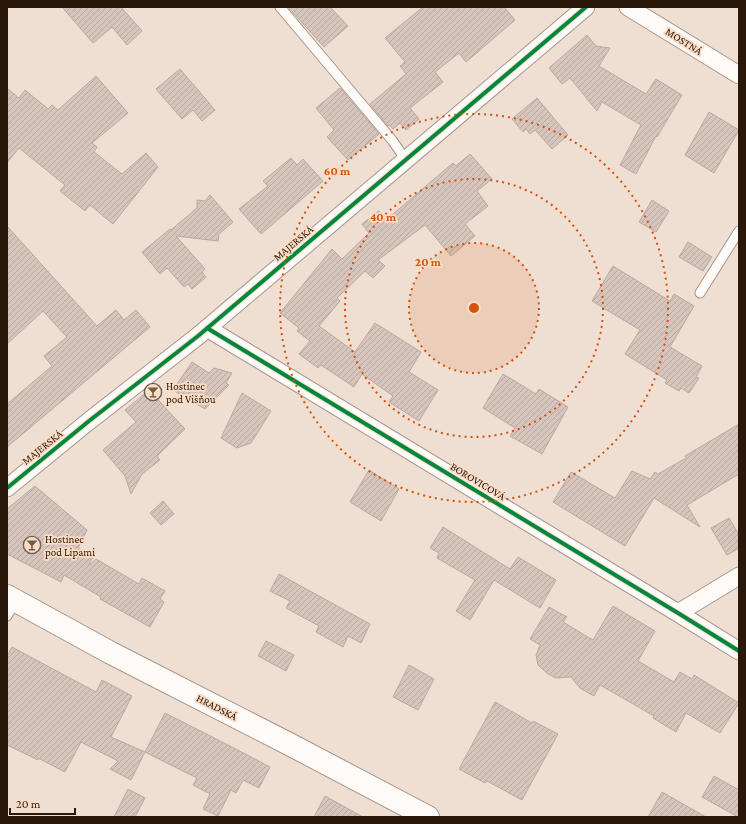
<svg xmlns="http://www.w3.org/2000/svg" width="746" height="824" viewBox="0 0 746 824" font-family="'Crimson Pro',serif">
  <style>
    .building { fill: url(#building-hatch); stroke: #bba9a0 }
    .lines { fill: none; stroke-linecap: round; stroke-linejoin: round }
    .service-casing { stroke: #a6968a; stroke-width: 11 }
    .minor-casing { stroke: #a6968a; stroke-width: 19 }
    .secondary-casing { stroke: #a6968a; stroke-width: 24 }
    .service { stroke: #fdfaf8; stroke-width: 9 }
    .minor { stroke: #fdfaf8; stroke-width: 17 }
    .secondary { stroke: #fdfaf8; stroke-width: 22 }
    .cycleway-casing { stroke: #fbddc6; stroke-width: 6 }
    .cycleway { stroke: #00873e; stroke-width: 4 }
    .ring { fill: none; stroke: #d5520c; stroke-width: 2; stroke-dasharray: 2 4 }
    .labels { text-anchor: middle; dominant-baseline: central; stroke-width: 3.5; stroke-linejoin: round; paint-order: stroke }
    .street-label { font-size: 11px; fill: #2a180a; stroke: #fbddc6 }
    .poi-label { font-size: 11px; fill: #2a180a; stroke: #fbddc6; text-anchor: start }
    .centre { fill: #d5520c; stroke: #fbddc6; stroke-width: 2 }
    .ring-label { font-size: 12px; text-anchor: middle; font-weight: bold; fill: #d5520c; stroke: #fbddc6; stroke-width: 3.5; stroke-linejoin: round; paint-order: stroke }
  </style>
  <defs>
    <pattern id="building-hatch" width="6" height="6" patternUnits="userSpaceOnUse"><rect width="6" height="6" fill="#d6c5bc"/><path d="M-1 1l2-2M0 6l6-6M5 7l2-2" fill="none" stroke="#b8a8a0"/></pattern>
  </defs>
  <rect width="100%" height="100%" fill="#efded2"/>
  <!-- building -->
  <path class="building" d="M62,7H121L142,31L127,45L112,27L93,43Z
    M288,7H330L348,26L324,47Z
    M423,7H504L515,20L466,62L459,53L435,72L443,82L410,108L419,119L406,130L400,123L393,129L390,125L388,126L370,104L406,74L400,66L405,62L385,38Z
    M587,35L596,46L610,48L599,66L646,94L656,79L682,95L657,137L656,136L636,174L620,165L641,125L602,102L597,111L570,78L562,84L549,68Z
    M180,69L215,110L202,121L193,110L182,119L156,89Z
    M96,76L128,113L92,143L97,147L94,152L122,174L146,153L158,167L113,224L90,205L85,211L60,191L65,185L19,148L7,163V88L19,98L25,90L48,109L52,105L58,110Z
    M340,88L379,134L348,160L327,137L334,130L316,108Z
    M537,98L568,135L552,149L535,130L530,134L526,129L523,132L512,119Z
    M709,112L739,130L714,173L685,155Z
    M470,154L492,179L477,191L488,206L465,224L475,236L451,256L425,225L378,260L385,266L373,278L365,271L337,298L340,301L319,326L355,352L375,323L421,352L409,372L438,390L419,421L389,402L393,396L362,374L354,387L321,365L318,368L299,354L310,341L297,331L299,328L280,313L332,249L342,259L369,233L362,224L379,211L386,220L453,163L456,166Z
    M291,158L297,165L303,159L323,181L261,234L239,209L268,186L263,181Z
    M210,195L233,222L219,234L218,241L176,236L205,269L202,272L206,277L192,289L188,284L184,287L167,268L160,274L142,252L170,229L171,230L197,208V200L205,201Z
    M652,200L669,211L656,232L639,222Z
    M7,226L97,326L116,310L124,320L136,310L150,327L7,447V404L52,366L44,356L67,337L43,311L7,344Z
    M688,242L712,257L703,271L679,257Z
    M613,266L670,301L674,294L694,306L670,347L702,366L696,377L699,378L689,393L681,388L679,391L665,383L667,380L625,354L640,330L592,301Z
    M192,362L209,373L214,368L232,373L226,383L229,385L205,409L173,390Z
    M503,374L536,394L539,389L568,407L542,454L510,436L515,428L483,408Z
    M149,390L185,429L157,456L160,460L142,474L131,494L125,476L103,450L136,422L125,410Z
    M242,393L271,411L251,443L237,448L221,438Z
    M739,424V474L687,505L700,527L654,498L625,546L553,502L571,472L615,498L632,471L650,479L655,472L658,474L686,458L685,456Z
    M369,470L399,489L381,521L350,502Z
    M35,486L87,530L78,548L93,557L88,566L96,559L139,584L142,578L165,591L160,599L164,602L150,627L100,599L101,597L64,575L61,582L7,554V509Z
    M163,501L174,514L161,525L150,513Z
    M729,518L739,535V548L727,555L711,528Z
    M443,527L510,569L518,557L556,580L540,608L494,580L470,620L456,611L475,580L437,558L439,553L430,548Z
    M279,574L370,624L361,643L348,636L343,647L316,632L319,626L286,608L290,601L270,591Z
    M613,606L655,631L638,661L674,682L680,672L692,679L694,675L739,703L720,733L686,713L676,732L653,718L654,716L600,685L594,696L580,688L571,677L556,678L548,674L538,665L536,655L540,645L530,639L549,607L567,617L563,622L593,640Z
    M266,641L294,655L286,671L258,656Z
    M12,647L96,692L102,680L132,696L111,737L145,752L131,780L110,769L118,761L81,742L65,772L38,758V760L7,745V656Z
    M409,665L434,679L418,710L393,697Z
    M495,702L532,723L533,721L558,734L522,800L487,781L485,783L459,769Z
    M165,713L232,747L270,767L259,788L243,780L236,793L231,790L218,816L203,809L210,794L193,785L197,778L145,752Z
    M714,776L739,790V817H738L702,797Z
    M128,789L145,798L135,817H114Z
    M662,792L706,817H648Z
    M325,796L363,817H314Z"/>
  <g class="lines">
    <defs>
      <path id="service" d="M280,7L392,140L406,160
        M700,293L739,231
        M7,616L16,601"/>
      <path id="minor" d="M628,7L739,75
        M207,328L678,613L739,651
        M7,488L89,421L198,336L586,7
        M678,613L739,576"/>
      <path id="secondary" d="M7,596L111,653L291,745L428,817"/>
    </defs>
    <!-- service casing -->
    <use href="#service" class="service-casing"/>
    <!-- minor casing -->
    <use href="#minor" class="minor-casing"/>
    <!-- secondary casing -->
    <use href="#secondary" class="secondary-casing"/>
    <!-- service -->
    <use href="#service" class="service"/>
    <!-- minor -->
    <use href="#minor" class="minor"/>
    <!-- secondary -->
    <use href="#secondary" class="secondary"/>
    <defs>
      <path id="cycleway" d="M207,328L678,613L739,651
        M7,488L89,421L198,336L586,7"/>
    </defs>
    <!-- cycleway casing -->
    <use href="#cycleway" class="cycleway-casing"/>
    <!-- cycleway -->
    <use href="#cycleway" class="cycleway"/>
  </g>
  <!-- distance rings -->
  <circle cx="474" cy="308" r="65" fill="#d5520c" fill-opacity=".12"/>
  <g class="ring">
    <circle cx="474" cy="308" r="65"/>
    <circle cx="474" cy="308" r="129"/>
    <circle cx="474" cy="308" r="194"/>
  </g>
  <!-- icons -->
  <defs>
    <symbol id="bar-ring" viewBox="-11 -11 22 22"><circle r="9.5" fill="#fbddc6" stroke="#6f5d50" stroke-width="1.5"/><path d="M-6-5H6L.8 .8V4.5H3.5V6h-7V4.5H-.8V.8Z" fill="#6f5d50"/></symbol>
  </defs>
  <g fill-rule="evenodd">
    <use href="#bar-ring" x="143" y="382" width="20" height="20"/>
    <use href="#bar-ring" x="22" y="535" width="20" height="20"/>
  </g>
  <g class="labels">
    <!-- street labels -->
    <g class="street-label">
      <text transform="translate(684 41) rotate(32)">MOSTNÁ</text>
      <text transform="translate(293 243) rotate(-40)">MAJERSKÁ</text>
      <text transform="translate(42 447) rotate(-39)">MAJERSKÁ</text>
      <text transform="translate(478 481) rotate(31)">BOROVICOVÁ</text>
      <text transform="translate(217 707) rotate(27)">HRADSKÁ</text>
    </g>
    <!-- poi labels -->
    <g class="poi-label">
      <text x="166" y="386">Hostinec<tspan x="166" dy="13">pod Višňou</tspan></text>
      <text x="45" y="539">Hostinec<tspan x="45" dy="13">pod Lipami</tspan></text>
    </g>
  </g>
  <circle cx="474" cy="308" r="6" class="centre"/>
  <g class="ring-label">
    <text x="337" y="175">60 m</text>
    <text x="383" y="221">40 m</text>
    <text x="428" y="266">20 m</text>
  </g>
  <!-- border -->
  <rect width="746" height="824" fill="none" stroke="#2a180a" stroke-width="16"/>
  <!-- scale -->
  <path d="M10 808v6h65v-6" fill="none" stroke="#2a180a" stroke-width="2"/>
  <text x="16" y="808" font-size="12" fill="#2a180a" stroke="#fbddc6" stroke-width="3" paint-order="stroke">20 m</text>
</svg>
